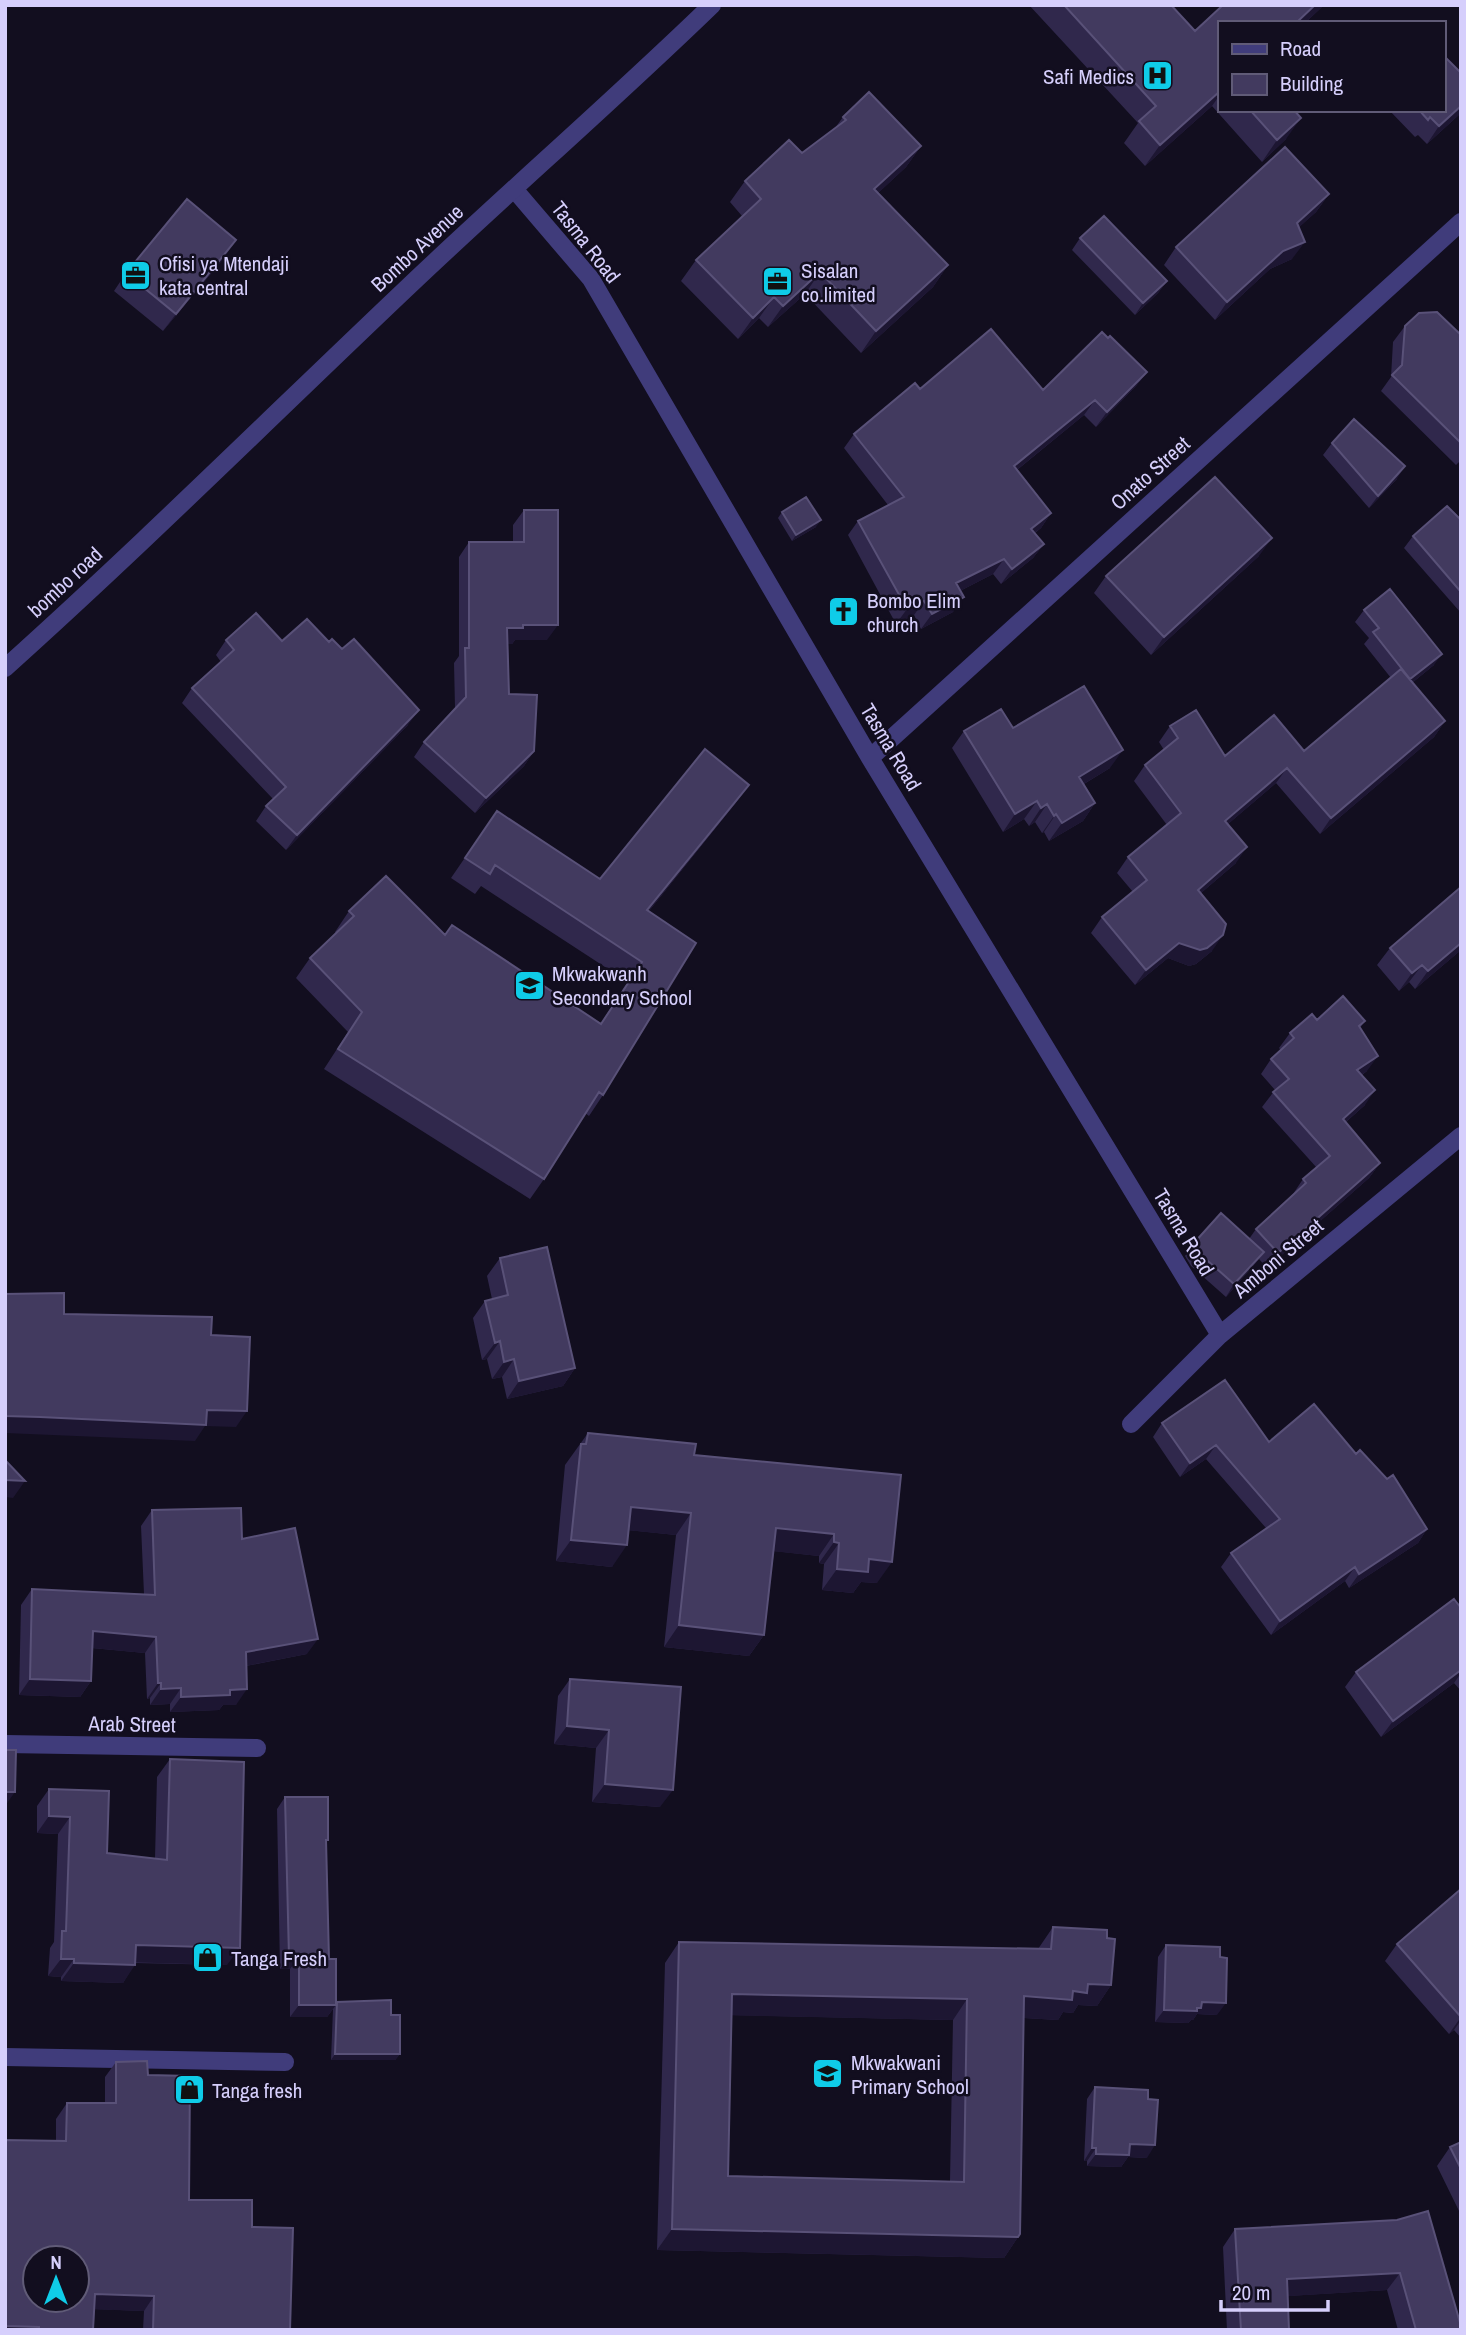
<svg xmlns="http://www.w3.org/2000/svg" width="1466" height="2335" viewBox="0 0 1466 2335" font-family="'Archivo Narrow',sans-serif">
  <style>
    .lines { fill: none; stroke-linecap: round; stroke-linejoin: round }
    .minor { stroke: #403c7b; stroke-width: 18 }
    .tertiary { stroke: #403c7b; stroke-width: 18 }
    .wall { fill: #30284c; fill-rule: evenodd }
    .shaded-wall { fill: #1d1632 }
    .building { fill: #423a5f; stroke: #595178; stroke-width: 2; fill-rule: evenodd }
    .labels { text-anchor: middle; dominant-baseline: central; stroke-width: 5; stroke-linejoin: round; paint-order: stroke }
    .poi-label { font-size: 21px; fill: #d6cffc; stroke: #120e1f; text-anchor: start }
    .street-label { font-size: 21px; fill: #d6cffc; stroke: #120e1f }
  </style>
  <rect width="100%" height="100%" fill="#120e1f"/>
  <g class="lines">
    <!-- minor -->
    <path class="minor" d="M514,189L591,279L870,758L1220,1335
      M870,758L1461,222
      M1131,1424L1220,1335L1461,1136
      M5,1744L257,1748
      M5,2057L285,2062"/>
    <!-- tertiary -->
    <path class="tertiary" d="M5,668C143,544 275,413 409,286C509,191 613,101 712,5"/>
  </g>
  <!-- wall -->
  <path class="wall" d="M1029,5H1171L1195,31L1223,5H1324L1305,23H1219V110H1294L1286,139L1262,162L1212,106L1145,166L1124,143L1138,123Z
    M1389,110H1443L1461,113L1427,144L1418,135L1415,137Z
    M843,117L921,146L906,167L878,193L948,265L933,287L861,353L805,294L768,327L759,318L738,339L681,281L696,260L742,216L730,202L745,181L802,153L835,128Z
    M1329,194L1316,212L1299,227L1292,259L1270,269L1215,320L1164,265L1176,247Z
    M1080,238L1167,281L1158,293L1135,315L1072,250Z
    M224,258L163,331L114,291L126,273Z
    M1405,326L1461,335V460L1456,465L1381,391L1391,377L1393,342Z
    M1147,372L1136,386L1096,427L1084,415L1017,470L1051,513L1041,528L1035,533L1044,544L1033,558L1001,584L993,574L960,591L953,612L921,629L914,615L896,624L848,535L858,521L888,505L844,448L854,434L920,389L1043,390Z
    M1332,443L1397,479L1369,508L1323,455Z
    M524,510L547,640H515L512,644H508L509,694L534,751L524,766L475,813L414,757L424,742L455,708L454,663L459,656V557L469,542H513V525Z
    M782,512L816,527L792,541L778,518Z
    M1461,520V613L1404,548L1413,536Z
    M1259,556L1151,655L1094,593L1106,576Z
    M1364,610L1434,665L1412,683L1445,721L1434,737L1320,834L1276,783L1228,824L1236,863L1201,893L1212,951L1196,964L1189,966L1168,958L1135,985L1091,933L1102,917L1133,892L1117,873L1128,857L1167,825L1134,781L1145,765L1164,750L1159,742L1170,726L1225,756L1304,751L1391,678L1364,644L1369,638L1355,622Z
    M226,640L282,641L408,725L286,850L256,821L266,806L273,799L182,703L192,688L221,662L216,655Z
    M1013,728L1110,768L1084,784L1095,803L1083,821L1049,841L1044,832L1042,833L1035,822L1029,826L1024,819L1003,832L952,748L964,731Z
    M749,785L734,805L649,911L696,943L603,1095L589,1116L585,1113L544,1179L530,1199L324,1069L348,1032L296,978L310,958L336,933L335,932L349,911L444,935L601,1023L628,982L481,886L475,894L451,878L497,811L600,879Z
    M1390,948L1461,950L1415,989L1409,982L1399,991L1377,965Z
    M1317,1020L1365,1021L1360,1028L1367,1071L1362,1075L1365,1105L1346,1122L1380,1163L1369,1178L1267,1268L1259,1259L1226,1297L1191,1266L1185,1256L1194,1243L1249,1239L1256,1229L1293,1194L1303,1179L1317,1168L1262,1107L1275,1090L1261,1074L1271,1059L1281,1050L1279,1048L1290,1033Z
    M500,1258L575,1368L563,1386L507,1399L502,1377L492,1379L487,1359L482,1360L473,1318L485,1301L492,1299L487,1276Z
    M1162,1423L1269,1442L1356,1454L1427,1529L1418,1543L1349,1588L1345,1581L1271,1635L1221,1567L1231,1553L1266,1528L1206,1459L1180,1477L1153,1437Z
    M588,1433L694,1455L901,1475L877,1583L861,1582L853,1593L822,1590L824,1564L819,1563V1556L774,1551L764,1635L749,1656L664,1647L676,1535L628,1530L612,1567L556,1561L565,1465Z
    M152,1510L242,1539L307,1654L246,1666L236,1705H223L219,1710L170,1712V1704L150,1705V1698L147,1699L145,1653L92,1648L91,1681L80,1697L19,1695L21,1605L32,1589L144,1594L141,1526Z
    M1461,1608V1691L1454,1683L1381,1737L1345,1687L1356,1672Z
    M570,1679L681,1687L660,1807L592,1802L596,1748L554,1744L558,1696Z
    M170,1759L227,1965L135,1963L123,1983L61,1981V1977L48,1976L50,1948L54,1942L58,1834L37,1833V1806L49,1789L107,1853L155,1859L157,1777Z
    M285,1797L328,1840L326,1843L329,1959L336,2004L337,2002L391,2015L400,2054L395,2060H331L333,2009L327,2017H290V1969H280L277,1809Z
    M1461,1889V2038L1454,2030L1449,2034L1385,1961L1397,1944Z
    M1053,1927L1107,1938L1111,1985L1097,2006L1078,2005L1073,2013L1063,2012L1058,2020L1024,2018L1020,2234L1004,2258L657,2250L665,1963L679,1942L1038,1949ZM731,2015L953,2020L950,2181L728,2176Z
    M1166,1945L1217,2015L1197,2014L1193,2020H1191L1188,2023L1155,2022L1158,1957Z
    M116,2062L148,2075L189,2200L252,2227L290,2330H143L144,2311L94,2309L93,2330H5L56,2141V2119L67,2103H105V2077Z
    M1095,2087L1147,2158L1128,2157L1121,2167L1087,2166V2161H1084L1087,2099Z
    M1461,2142V2215L1437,2166L1450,2147Z
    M1397,2220L1461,2330H1398L1387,2290L1287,2296L1289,2330H1227L1223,2247L1235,2229Z"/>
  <!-- shaded-wall -->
  <path class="shaded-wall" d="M1315,5H1324L1305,23H1296Z
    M1219,92V96L1212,106L1145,166L1160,145Z
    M1461,106V113L1427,144L1439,126Z
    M1301,118L1286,139L1262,162L1277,140Z
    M921,146L906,167L859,211L874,189Z
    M1329,194L1316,212L1285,240L1297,223Z
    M236,240L224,258L163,331L176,314Z
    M1305,242L1292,259L1270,269L1215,320L1227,302L1283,251Z
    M948,265L933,287L861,353L876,331Z
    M820,272L805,294L768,327L783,306Z
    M1167,281L1158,293L1135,315L1143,303Z
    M774,297L759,318L738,339L753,318Z
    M1147,372L1136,386L1096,427L1107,412Z
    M1095,400L1084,415L1003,481L1014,466Z
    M1405,466L1397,479L1369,508L1378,496Z
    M1051,513L1041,528L1021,543L1031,529Z
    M821,520L816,527L792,541L796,535Z
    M1272,538L1259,556L1151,655L1164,637Z
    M1044,544L1033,558L1001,584L1012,569Z
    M1004,559L993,574L946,598L956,583Z
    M964,597L953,612L921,629L932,614Z
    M924,601L914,615L896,624L907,609Z
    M523,625H558L547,640H515L512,644H497L507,628Z
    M1442,654L1434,665L1402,691L1410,679Z
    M419,710L408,725L286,850L297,835Z
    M1445,721L1434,737L1320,834L1331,818Z
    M1123,750L1110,768L1067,794L1079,777Z
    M534,751L524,766L475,813L486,798Z
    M1287,768L1276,783L1214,836L1225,821Z
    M749,785L734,805L633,931L647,910Z
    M1037,801L1024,819L1003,832L1015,814Z
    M1095,803L1083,821L1049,841L1062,823Z
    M1047,804L1035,822L1029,826L1041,808Z
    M1056,814L1044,832L1042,833L1054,816Z
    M1247,847L1236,863L1187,905L1198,890Z
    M1223,935L1212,951L1196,964L1189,966L1168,958L1135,985L1146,970L1179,943Z
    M1461,943V950L1415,989L1428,971Z
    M1422,965L1409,982L1399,991L1412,973Z
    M1378,1056L1367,1071L1347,1085L1357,1070Z
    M1375,1090L1365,1105L1332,1134L1343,1119Z
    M1380,1163L1369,1178L1267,1268L1278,1253Z
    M1264,1252L1255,1264L1226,1297L1234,1284Z
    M500,1341L487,1359L482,1360L495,1343Z
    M514,1359L502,1377L492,1379L504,1362Z
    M575,1368L563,1386L507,1399L519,1381Z
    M207,1410L247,1411L236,1427L205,1426L195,1441L5,1433V1416Z
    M1216,1445L1206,1459L1180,1477L1190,1463Z
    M5,1480L25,1481L13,1498L5,1497Z
    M631,1507L691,1513L676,1535L616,1529Z
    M776,1528L834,1534L819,1556L761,1550Z
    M1427,1529L1418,1543L1349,1588L1359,1574Z
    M571,1540L627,1545L612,1567L556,1561Z
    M834,1542L839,1543L824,1564L819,1563Z
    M869,1559L892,1562L877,1583L861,1582L853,1593L822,1590L837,1569Z
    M1355,1567L1345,1581L1271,1635L1280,1621Z
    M679,1625L764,1635L749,1656L664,1647Z
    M93,1631L156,1637L145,1653L82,1647Z
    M318,1639L307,1654L235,1668L246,1652Z
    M1461,1670V1673L1454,1683L1381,1737L1393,1721Z
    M30,1679L91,1681L80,1697L19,1695Z
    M158,1683H161L150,1698L147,1699Z
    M181,1688L170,1704L150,1705L161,1689Z
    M247,1689L236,1705H223L219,1710L170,1712L181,1697L230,1690Z
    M567,1726L609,1730L596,1748L554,1744Z
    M605,1784L673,1790L660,1807L592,1802Z
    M5,1792H15L5,1806Z
    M49,1816L70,1817L58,1834L37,1833Z
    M136,1945L240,1948L227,1965L124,1962Z
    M289,1957H299L290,1969H280Z
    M61,1959H74L61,1977L48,1976Z
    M74,1963L135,1965L123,1983L61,1981Z
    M1088,1984L1111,1985L1097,2006L1078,2005L1073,2013L1063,2012L1058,2020L1010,2017L1024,1996L1073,1991Z
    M732,1994L967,1999L953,2020L717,2015Z
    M1202,2002L1226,2003L1217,2015L1197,2014L1193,2020H1191L1188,2023L1155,2022L1164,2010Z
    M299,2005H336L327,2017H290Z
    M1461,2017V2020L1454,2030L1449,2034Z
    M335,2054H400L395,2060H331Z
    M1130,2144L1155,2145L1147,2158L1128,2157L1121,2167L1087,2166L1096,2154Z
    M1092,2148H1096L1087,2161H1084Z
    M672,2229L1018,2237L1004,2258L657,2250Z
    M1400,2273L1387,2290L1274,2297L1287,2279Z
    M95,2294L154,2296L144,2311L84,2309Z
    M5,2326L39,2327L37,2330H5Z"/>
  <!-- building -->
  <path class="building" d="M1064,5H1171L1195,31L1223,5H1315L1296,23H1219V92L1160,145L1139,121L1156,106Z
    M1443,55L1461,73V106L1439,126L1430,117L1428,120L1419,110H1443Z
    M869,92L921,146L874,189L948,265L876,331L820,272L783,306L774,297L753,318L696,260L761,199L745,181L789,140L802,153L846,120L843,117Z
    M1250,110H1294L1301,118L1277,140Z
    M1285,147L1329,194L1297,223L1305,242L1283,251L1227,302L1176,247Z
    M187,199L236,240L176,314L126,273Z
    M1104,216L1167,281L1143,303L1080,238Z
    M1437,312L1461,335V443L1392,375L1402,365L1405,326L1419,313Z
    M991,329L1043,390L1102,332L1108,338L1110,336L1147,372L1107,412L1095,400L1014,466L1051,513L1031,529L1044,544L1012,569L1004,559L956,583L964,597L932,614L924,601L907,609L858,521L904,497L854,434L915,383L920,389Z
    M1354,419L1405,466L1378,496L1332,443Z
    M1215,477L1272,538L1164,637L1106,576Z
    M806,497L821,520L796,535L782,512Z
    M1447,506L1461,520V592L1413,536Z
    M524,510H558V625H523V628H507L509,694L537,695L534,751L486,798L424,742L466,697L465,648H469V542H524Z
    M1390,589L1442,654L1410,679L1373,632L1379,628L1364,610Z
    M256,613L282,641L307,619L329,642L332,639L342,649L354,639L419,710L297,835L266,806L286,787L192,688L234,650L226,640Z
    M1401,669L1445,721L1331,818L1287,768L1225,821L1247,847L1198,890L1226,924L1223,935L1207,948L1200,950L1179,943L1146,970L1102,917L1147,880L1128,857L1181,813L1145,765L1178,738L1170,726L1196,710L1225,756L1274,715L1304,751Z
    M1084,686L1123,750L1079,777L1095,803L1062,823L1056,814L1054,816L1047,804L1041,808L1037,801L1015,814L964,731L1001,709L1013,728Z
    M705,749L749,785L647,910L696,943L603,1095L599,1092L544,1179L338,1049L362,1012L310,958L354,916L349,911L386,876L445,935L452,925L601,1024L642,962L495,865L490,874L465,858L497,811L600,879Z
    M1461,887V943L1428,971L1422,965L1412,973L1390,948Z
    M1343,996L1365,1021L1359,1026L1378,1056L1357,1070L1375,1090L1343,1119L1380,1163L1278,1253L1256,1229L1306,1183L1303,1179L1330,1156L1273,1092L1289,1079L1271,1059L1294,1038L1290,1033L1312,1014L1317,1020Z
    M1221,1213L1264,1252L1234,1284L1200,1254L1194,1243Z
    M547,1247L575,1368L519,1381L514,1359L504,1362L500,1341L495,1343L485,1301L508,1295L500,1258Z
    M64,1293V1314L212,1317L211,1335L250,1337L247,1411L207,1410L206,1425L40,1417L5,1416V1294Z
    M1225,1380L1269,1442L1314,1404L1356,1454L1360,1450L1387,1479L1393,1475L1427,1529L1359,1574L1355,1567L1280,1621L1231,1553L1280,1519L1216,1445L1190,1463L1162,1423Z
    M588,1433L696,1444L694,1455L901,1475L892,1562L869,1559L868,1572L837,1569L839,1543L834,1542V1534L776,1528L764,1635L679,1625L691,1513L631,1507L627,1545L571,1540L581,1444H586Z
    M5,1460L25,1481L5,1480Z
    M241,1508L242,1539L295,1528L318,1639L246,1652L247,1689L230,1690V1695L181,1697V1688L161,1689V1683H158L156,1637L93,1631L91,1681L30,1679L32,1589L155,1595L152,1510Z
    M1454,1599L1461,1608V1670L1393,1721L1356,1672Z
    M570,1679L681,1687L673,1790L605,1784L609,1730L567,1726Z
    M5,1750H16L15,1792H5Z
    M170,1759L244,1762L240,1948L136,1945L135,1965L74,1963V1959H61L62,1931H66L70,1817L49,1816V1789L109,1791L107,1853L167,1860Z
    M285,1797H328V1840H326L329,1959H336V2005H299V1957H289Z
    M1461,1889V2017L1397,1944Z
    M1053,1927L1107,1930V1938L1115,1939L1111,1985L1088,1984L1087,1993L1073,1991L1072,2000L1024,1996L1020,2234L1018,2237L672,2229L679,1942L1051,1949ZM732,1994L967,1999L964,2182L728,2176Z
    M1166,1945L1220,1947V1957L1227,1958L1226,2003L1202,2002L1201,2008H1197V2011L1164,2010Z
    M391,2000V2015H400V2054H335L337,2002Z
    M147,2061L148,2075L190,2076L189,2200H252V2227L293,2228L290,2330H153L154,2296L95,2294L93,2330H39V2327L5,2326V2140L66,2141L67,2103H116V2062ZM35,2258H77V2300H35Z
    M1095,2087L1148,2090V2099L1158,2100L1155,2145L1130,2144L1129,2155L1096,2154V2148H1092Z
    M1461,2142V2169L1450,2147Z
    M1428,2211L1461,2326V2330H1416L1400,2273L1287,2279L1289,2330H1241L1235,2229L1397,2220Z"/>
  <!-- icons -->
  <defs>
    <symbol id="hospital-square" viewBox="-11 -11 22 22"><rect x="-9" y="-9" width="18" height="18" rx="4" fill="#0fcce8" stroke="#120e1f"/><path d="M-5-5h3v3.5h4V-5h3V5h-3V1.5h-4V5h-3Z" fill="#111"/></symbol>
    <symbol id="office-square" viewBox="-11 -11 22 22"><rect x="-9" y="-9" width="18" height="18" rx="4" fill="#0fcce8" stroke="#120e1f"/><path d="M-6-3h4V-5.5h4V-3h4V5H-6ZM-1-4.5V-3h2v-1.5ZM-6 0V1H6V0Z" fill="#111"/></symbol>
    <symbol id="church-square" viewBox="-11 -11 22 22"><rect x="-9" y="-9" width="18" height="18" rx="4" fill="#0fcce8" stroke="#120e1f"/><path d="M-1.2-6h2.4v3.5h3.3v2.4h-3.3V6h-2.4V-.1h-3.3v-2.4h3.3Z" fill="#111"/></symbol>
    <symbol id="school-square" viewBox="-11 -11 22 22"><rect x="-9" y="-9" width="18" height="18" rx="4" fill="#0fcce8" stroke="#120e1f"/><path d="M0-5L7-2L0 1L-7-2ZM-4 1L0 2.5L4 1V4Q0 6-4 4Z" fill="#111"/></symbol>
    <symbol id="shop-square" viewBox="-11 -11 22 22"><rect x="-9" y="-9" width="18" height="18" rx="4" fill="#0fcce8" stroke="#120e1f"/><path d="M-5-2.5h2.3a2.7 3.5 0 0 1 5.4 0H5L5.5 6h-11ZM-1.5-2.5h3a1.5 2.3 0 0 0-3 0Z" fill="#111"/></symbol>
  </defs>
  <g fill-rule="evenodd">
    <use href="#hospital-square" x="1140" y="58" width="35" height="35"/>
    <use href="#office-square" x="118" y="258" width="35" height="35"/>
    <use href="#office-square" x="760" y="264" width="35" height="35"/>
    <use href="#church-square" x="826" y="594" width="35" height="35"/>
    <use href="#school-square" x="512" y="968" width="35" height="35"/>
    <use href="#shop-square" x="190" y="1940" width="35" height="35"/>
    <use href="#school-square" x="810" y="2056" width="35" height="35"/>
    <use href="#shop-square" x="172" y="2072" width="35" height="35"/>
  </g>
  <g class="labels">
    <!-- poi labels -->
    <g class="poi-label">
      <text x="1134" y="76" text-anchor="end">Safi Medics</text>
      <text x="159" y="263">Ofisi ya Mtendaji<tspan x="159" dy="24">kata central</tspan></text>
      <text x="801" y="270">Sisalan<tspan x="801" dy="24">co.limited</tspan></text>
      <text x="867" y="600">Bombo Elim<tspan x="867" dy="24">church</tspan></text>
      <text x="552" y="973">Mkwakwanh<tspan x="552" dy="24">Secondary School</tspan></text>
      <text x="231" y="1958">Tanga Fresh</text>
      <text x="851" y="2062">Mkwakwani<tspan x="851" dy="24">Primary School</tspan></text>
      <text x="212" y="2090">Tanga fresh</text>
    </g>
    <!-- street labels -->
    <g class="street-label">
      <text transform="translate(586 242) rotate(52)">Tasma Road</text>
      <text transform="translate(417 248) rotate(-43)">Bombo Avenue</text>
      <text transform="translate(1150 473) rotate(-42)">Onato Street</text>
      <text transform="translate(65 582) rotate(-43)">bombo road</text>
      <text transform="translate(891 747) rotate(59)">Tasma Road</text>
      <text transform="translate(1184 1232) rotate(59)">Tasma Road</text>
      <text transform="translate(1278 1258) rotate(-40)">Amboni Street</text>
      <text transform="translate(132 1724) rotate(1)">Arab Street</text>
    </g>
  </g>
  <!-- border -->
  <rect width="1466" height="2335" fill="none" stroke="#d6cffc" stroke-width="14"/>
  <!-- legend -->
  <rect x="1218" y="21" width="228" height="91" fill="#120e1f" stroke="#605b77" stroke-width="2"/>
  <rect x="1232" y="44" width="35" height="10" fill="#403c7b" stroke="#605b77" stroke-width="2"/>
  <text x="1280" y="56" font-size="21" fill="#d6cffc">Road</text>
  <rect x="1232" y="74" width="35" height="21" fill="#423a5f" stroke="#605b77" stroke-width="2"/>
  <text x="1280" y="91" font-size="21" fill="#d6cffc">Building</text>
  <!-- north arrow -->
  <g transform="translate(56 2279)"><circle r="33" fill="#120e1f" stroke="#605b77" stroke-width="2"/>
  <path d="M0-5L12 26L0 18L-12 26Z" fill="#0fcce8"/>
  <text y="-10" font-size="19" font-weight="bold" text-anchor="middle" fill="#d6cffc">N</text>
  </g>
  <!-- scale -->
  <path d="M1221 2300v10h107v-10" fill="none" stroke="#d6cffc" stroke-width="3.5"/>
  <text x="1232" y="2300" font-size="21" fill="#d6cffc" stroke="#120e1f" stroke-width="5" paint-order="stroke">20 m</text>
</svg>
